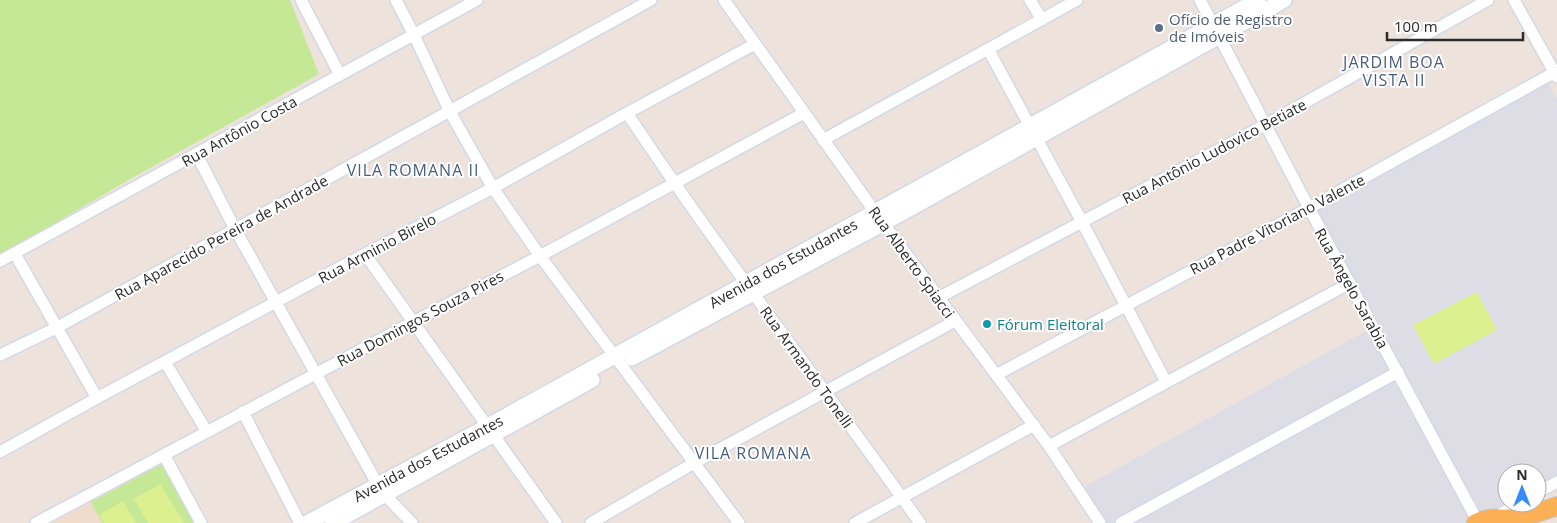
<svg xmlns="http://www.w3.org/2000/svg" width="1557" height="523" viewBox="0 0 1557 523" font-family="'Open Sans',sans-serif">
  <style>
    .industrial { fill: #dedde6 }
    .education { fill: #f1dccb }
    .green { fill: #c4e895 }
    .pitch { fill: #ddf090 }
    .lines { fill: none; stroke-linecap: round; stroke-linejoin: round }
    .street-casing { stroke: #d2d9e5; stroke-width: 14 }
    .secondary-casing { stroke: #d2d9e5; stroke-width: 18 }
    .primary-casing { stroke: #c4c4c4; stroke-width: 20 }
    .street { stroke: #fff; stroke-width: 11 }
    .secondary { stroke: #fff; stroke-width: 15 }
    .primary { stroke: #fbb055; stroke-width: 18 }
    .service-dot { fill: #5c6f8a; stroke: #fff; stroke-width: 2 }
    .culture-dot { fill: #0f9aa8; stroke: #fff; stroke-width: 2 }
    .labels { text-anchor: middle; dominant-baseline: central; stroke-width: 4; stroke-linejoin: round; paint-order: stroke }
    .service-label { font-size: 15px; fill: #4e5e75; stroke: #fff; text-anchor: start }
    .street-label { font-size: 15px; fill: #2b2b2b; stroke: #fff }
    .culture-label { font-size: 15px; fill: #0d838f; stroke: #fff; text-anchor: start }
    .neighbourhood-label { font-size: 16px; letter-spacing: 1px; fill: #485e80; stroke: #fff }
  </style>
  <rect width="100%" height="100%" fill="#eee3dc"/>
  <!-- industrial -->
  <path class="industrial" d="M1548,83L1557,99V478L1537,489V473H1507V503H1512L1476,523H1106L1082,488L1377,325L1315,208Z"/>
  <!-- education -->
  <path class="education" d="M91,502L102,523H53Z"/>
  <!-- green -->
  <path class="green" d="M0,0H290L319,74L132,178L0,255Z
    M162,464L194,523H102L91,502Z"/>
  <!-- pitch -->
  <path class="pitch" d="M1477,292L1497,330L1434,364L1413,325Z
    M160,484L184,523H148L134,499Z
    M123,501L136,523H104L99,515Z"/>
  <g class="lines">
    <defs>
      <path id="street" d="M301,0L340,75
        M396,0L414,35L450,112L493,188L540,256L739,523
        M724,0L875,212L1049,446L1100,523
        M1030,0L1042,20
        M1200,0L1309,208L1478,522
        M1514,0L1557,77
        M988,49L1082,222L1166,382
        M627,113C720,253 823,386 920,523
        M823,140L1077,0
        M197,155L235,229L378,485L385,495L412,523
        M15,254L97,398
        M365,254L556,523
        M0,261L477,0
        M938,298L1265,125L1488,0
        M0,355L56,328L651,0
        M165,362L207,432
        M996,375L1309,208L1557,71
        M243,412L300,523
        M1049,446L1350,283
        M0,452L97,398L365,254L493,188L627,113L755,44
        M164,455L201,523
        M1537,493L1557,482
        M1495,517L1520,503
        M36,523L413,322L540,256L804,113
        M591,523L694,463L955,321
        M855,523L1034,425
        M1121,523L1398,372"/>
      <path id="secondary" d="M632,358L884,223L1284,0
        M307,523L488,426L1258,0
        M333,523L592,380"/>
      <path id="primary" d="M1476,523C1489,516 1501,520 1515,518C1530,516 1543,511 1557,506"/>
    </defs>
    <!-- street casing -->
    <use href="#street" class="street-casing"/>
    <!-- secondary casing -->
    <use href="#secondary" class="secondary-casing"/>
    <!-- primary casing -->
    <use href="#primary" class="primary-casing"/>
    <!-- street -->
    <use href="#street" class="street"/>
    <!-- secondary -->
    <use href="#secondary" class="secondary"/>
    <!-- primary -->
    <use href="#primary" class="primary"/>
  </g>
  <!-- markers -->
  <circle class="service-dot" cx="1159" cy="28" r="5"/>
  <circle class="culture-dot" cx="987" cy="324" r="5"/>
  <g class="labels">
    <!-- service labels -->
    <g class="service-label">
      <text x="1169" y="19">Ofício de Registro<tspan x="1169" dy="17">de Imóveis</tspan></text>
    </g>
    <!-- street labels -->
    <g class="street-label">
      <text transform="translate(239 131) rotate(-29)">Rua Antônio Costa</text>
      <text transform="translate(1214 151) rotate(-28)">Rua Antônio Ludovico Betiate</text>
      <text transform="translate(1277 224) rotate(-28)">Rua Padre Vitoriano Valente</text>
      <text transform="translate(221 237) rotate(-29)">Rua Aparecido Pereira de Andrade</text>
      <text transform="translate(377 248) rotate(-28)">Rua Arminio Birelo</text>
      <text transform="translate(912 262) rotate(54)">Rua Alberto Spiacci</text>
      <text transform="translate(783 263) rotate(-29)">Avenida dos Estudantes</text>
      <text transform="translate(1352 288) rotate(61)">Rua Ângelo Sarabia</text>
      <text transform="translate(420 318) rotate(-28)">Rua Domingos Souza Pires</text>
      <text transform="translate(807 367) rotate(54)">Rua Armando Tonelli</text>
      <text transform="translate(428 458) rotate(-28)">Avenida dos Estudantes</text>
    </g>
    <!-- culture labels -->
    <g class="culture-label">
      <text x="997" y="324">Fórum Eleitoral</text>
    </g>
    <!-- neighbourhood labels -->
    <g class="neighbourhood-label">
      <text x="1394" y="62">JARDIM BOA<tspan x="1394" dy="18">VISTA II</tspan></text>
      <text x="413" y="170">VILA ROMANA II</text>
      <text x="753" y="453">VILA ROMANA</text>
    </g>
  </g>
  <!-- north arrow -->
  <g transform="translate(1522 488)"><circle r="24" fill="#ffffff" stroke="#aaaaaa"/>
  <path d="M0-4L9 19L0 12L-9 19Z" fill="#3989ff"/>
  <text y="-8" font-size="14" font-weight="bold" text-anchor="middle" fill="#2b2b2b">N</text>
  </g>
  <!-- scale -->
  <path d="M1387 32v8h136v-8" fill="none" stroke="#2b2b2b" stroke-width="2.5"/>
  <text x="1394" y="32" font-size="15" fill="#2b2b2b" stroke="#ffffff" stroke-width="4" paint-order="stroke">100 m</text>
</svg>
